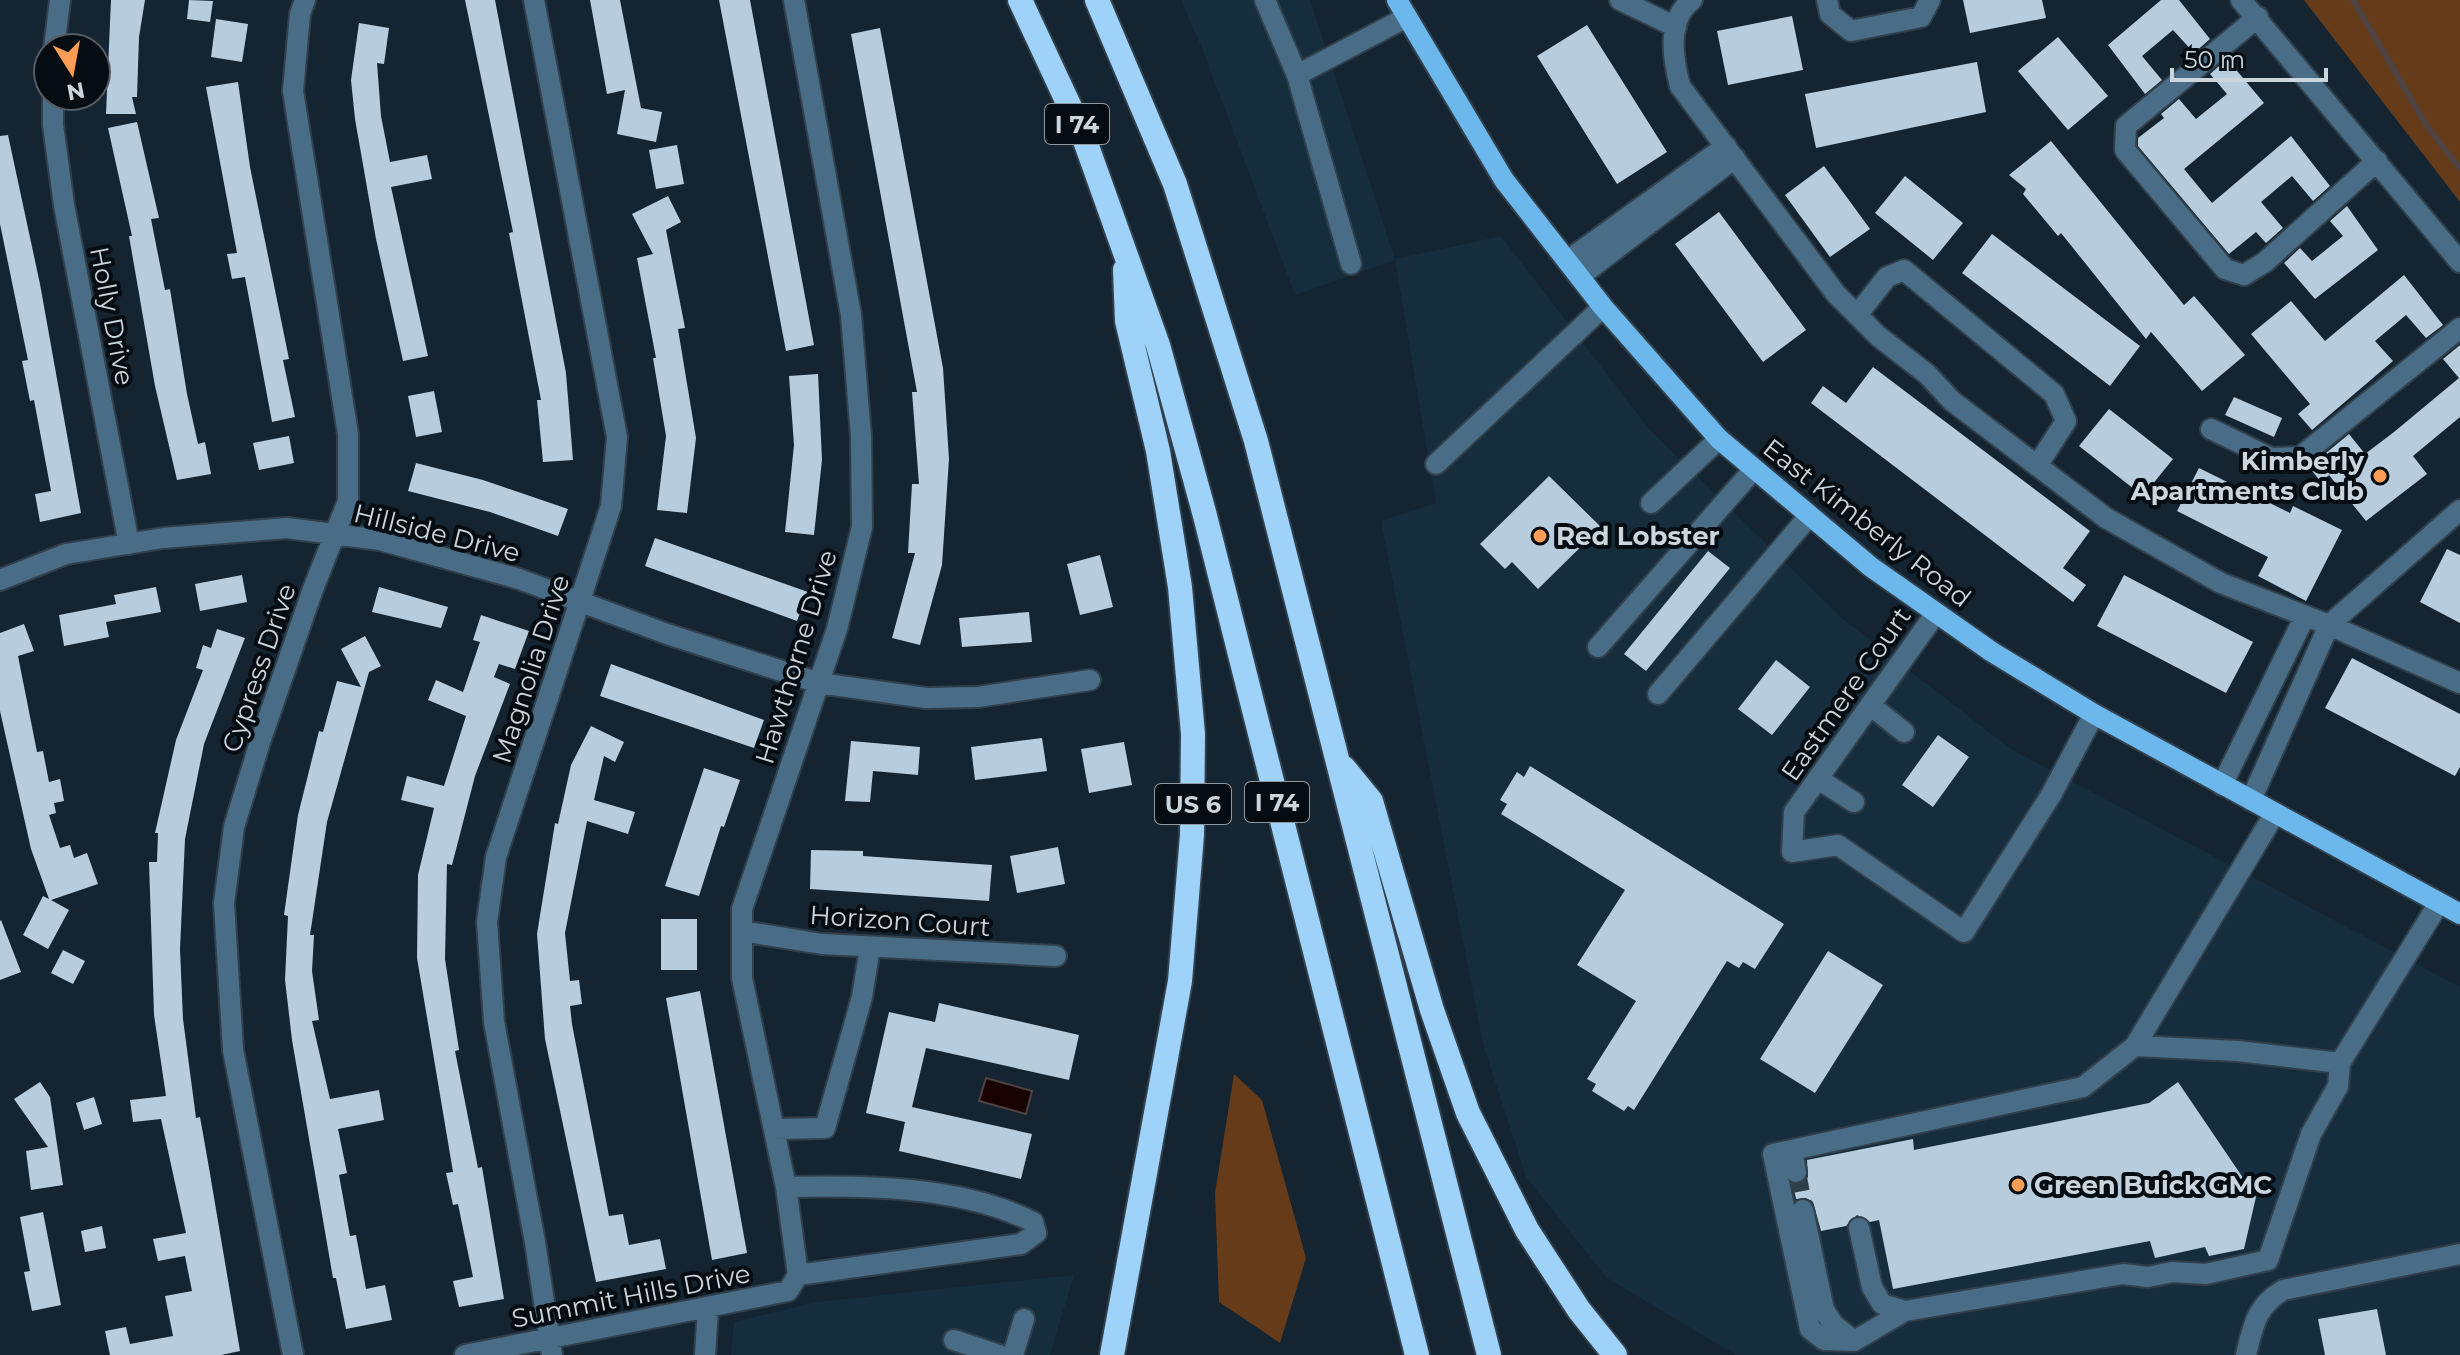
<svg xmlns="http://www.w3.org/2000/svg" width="2460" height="1355" viewBox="0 0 2460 1355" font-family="Montserrat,sans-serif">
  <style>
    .built { fill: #162d3d }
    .forest { fill: #663b1a }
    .water { fill: #180300; stroke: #4e4242; stroke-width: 2 }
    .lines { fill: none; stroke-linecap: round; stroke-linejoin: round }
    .stream { stroke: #4e4242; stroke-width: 6 }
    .building { fill: #b7ccdc }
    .minor-tunnel { stroke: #2f3f4a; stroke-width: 20; stroke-dasharray: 20 10; stroke-linecap: butt }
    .minor-casing { stroke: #31404c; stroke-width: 24 }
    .major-casing { stroke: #31404c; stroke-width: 24 }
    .highway-casing { stroke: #31404c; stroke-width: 28 }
    .minor { stroke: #4a6d87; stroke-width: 20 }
    .major { stroke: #6cb8ed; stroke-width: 20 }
    .highway { stroke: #9ed2f9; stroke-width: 24 }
    .poi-dot { fill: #fd9d55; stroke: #060d12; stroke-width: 3 }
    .labels { text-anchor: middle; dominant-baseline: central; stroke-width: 8; stroke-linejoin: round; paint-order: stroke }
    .shield { fill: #060d12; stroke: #9099a0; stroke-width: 2 }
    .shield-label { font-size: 24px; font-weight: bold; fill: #cbd5dd }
    .street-label { font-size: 26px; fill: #cbd5dd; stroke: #060d12 }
    .poi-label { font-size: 26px; font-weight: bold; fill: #cbd5dd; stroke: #060d12; text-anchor: start }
  </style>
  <rect width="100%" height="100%" fill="#142430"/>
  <!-- built -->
  <path class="built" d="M1181,0H1310L1395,259L1501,236L1649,429L1843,619L2011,749L2460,987V1355H1736L1607,1278L1526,1177L1483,1044L1381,521L1436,503L1395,260L1295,295L1201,46Z
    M1074,1275L1050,1355H731L734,1322L816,1302Z"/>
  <!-- forest -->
  <path class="forest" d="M2304,0H2460V202Z
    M1234,1074L1262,1100L1306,1258L1280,1343L1219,1302L1215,1193Z"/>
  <!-- water -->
  <path class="water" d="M986,1078L1032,1091L1026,1114L979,1101Z"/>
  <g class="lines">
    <!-- stream -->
    <path class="stream" d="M2353,0L2427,126L2460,169"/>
  </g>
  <!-- building -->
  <path class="building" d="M111,0H145L139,37L137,97H132L136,114H106Z
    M189,0L213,1L210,22L187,19Z
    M465,0H495L566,373L573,460L543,462L537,400H541L509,233L513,232Z
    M590,0H620L641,108L662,112L656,142L617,134L625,90L607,94Z
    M719,0H750L814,345L786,351Z
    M1963,0H2042L2046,18L1970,33Z
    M2161,0H2179L2210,39L2194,53L2173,30L2142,56L2162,80L2145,94L2108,45Z
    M1792,16L1803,70L1728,85L1717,31Z
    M216,19L248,24L242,62L211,57Z
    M359,23L389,28L384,64L377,63L381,116L390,162L427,155L432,179L391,187L428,356L403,361L376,239L355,119L351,80Z
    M1587,25L1667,152L1617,184L1537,56Z
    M880,28L943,368L949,459L942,565L920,645L892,638L915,553H908L912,484H919L912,392H917L851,34Z
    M2058,37L2108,96L2068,130L2018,71Z
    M2227,59L2264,103L2184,169L2212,203L2291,136L2330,186L2313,201L2292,176L2261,202L2283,228L2266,243L2256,232L2229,254L2138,146V138L2164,118L2161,114L2179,99L2196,119L2227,94L2210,74Z
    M1977,62L1986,112L1816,148L1805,94Z
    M238,82L250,167L289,359L283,360L295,417L272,422L245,277L232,279L227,254L237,253L206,87Z
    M137,122L159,218L151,219L165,290L170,289L187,394L198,444L205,442L211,474L177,480L155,386L129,236H132L108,128Z
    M8,135L40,284L81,513L40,522L35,494L51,491L34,400L30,401L22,361L28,360L0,224V136Z
    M2051,141L2184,305L2194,296L2245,355L2202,391L2151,332L2146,339L2061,233L2058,236L2023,194L2026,189L2009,175Z
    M677,145L684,184L656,189L649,150Z
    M1824,166L1870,229L1830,257L1785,195Z
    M1905,176L1963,223L1933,260L1875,213Z
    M668,196L681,222L666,230L685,328L678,329L696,438L687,513L657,510L666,436L653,358H656L637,258L653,254L632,214Z
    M2347,206L2378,250L2315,299L2284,263L2300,248L2312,261L2343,236L2330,221Z
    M1719,212L1806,330L1763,362L1675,244Z
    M1992,234L2140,346L2110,386L1962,273Z
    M2404,275L2443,325L2426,338L2406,315L2375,341L2393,361L2312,430L2298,414L2310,404L2251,334L2291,301L2325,341Z
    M2460,345V417L2413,456L2427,474L2366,521L2329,475L2321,482L2309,467L2349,434L2365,454L2394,432L2459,378L2443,359Z
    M1873,367L2090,531L2063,568L2086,585L2073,602L1811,403L1823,386L1846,403Z
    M818,374L822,460L814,535L785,532L794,445L789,376Z
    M434,391L442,432L416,437L408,396Z
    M2234,397L2282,418L2274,437L2225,415Z
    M2109,409L2173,459L2143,496L2079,446Z
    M289,436L294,463L259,470L253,443Z
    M416,463L483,480L568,509L558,536L490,512L408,491Z
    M2199,468L2290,513L2293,506L2342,530L2306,601L2258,576L2268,557L2177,511Z
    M1549,476L1601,527L1538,589L1512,562L1505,569L1480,544Z
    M655,538L808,592L797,621L645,566Z
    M2447,549L2460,555V623L2420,602Z
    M1708,551L1730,568L1646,671L1624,654Z
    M1100,555L1113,607L1080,615L1067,564Z
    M242,575L247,602L200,611L195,584Z
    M2124,575L2253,642L2226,693L2097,626Z
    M156,587L161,612L106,622L109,637L64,646L59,615L116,604L114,595Z
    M379,587L448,607L441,628L372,612Z
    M1029,612L1032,642L962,647L959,618Z
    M481,615L529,631L515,669L499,664L494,677L510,684L475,776L452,865L447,864L445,959L459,1050L455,1051L478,1168L482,1167L504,1299L459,1307L453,1281L473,1277L458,1204L453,1205L446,1173L453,1172L417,958L418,875L434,808L401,800L407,776L444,786L466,716L428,700L436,680L463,692L480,642L473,640Z
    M24,624L34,651L18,656L37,752L43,751L49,782L60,779L64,801L54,803L56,813L49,815L60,848L70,845L74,858L87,853L98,884L51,900L69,910L48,949L23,935L43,896L49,899L31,849L0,711V633Z
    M217,629L245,638L204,744L185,839L180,949L183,1019L196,1118L200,1117L208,1162L240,1351L221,1355H110L105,1331L126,1327L130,1344L173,1336L165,1296L192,1291L185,1256L158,1261L153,1239L186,1233L161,1119L133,1122L130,1100L166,1096L154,1015L149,862H157L158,833H155L176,740L203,670L196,668L203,645L211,648Z
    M365,636L381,666L369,672L327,822L310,935H314L312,971L319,1020L312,1021L330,1099L379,1090L384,1120L338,1129L347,1173L339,1175L350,1236L356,1235L366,1289L385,1285L392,1320L346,1329L336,1278H333L292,1040L285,980L288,916L284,915L298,815L319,731L323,732L337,681L361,687L341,649Z
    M2352,658L2460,714V767L2455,776L2325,708Z
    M1776,660L1810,687L1772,735L1738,709Z
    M611,664L764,720L754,748L600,696Z
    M591,726L624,742L615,762L604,756L594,800L635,812L628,834L587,821L565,933L570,981L579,980L582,1004L570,1006L572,1024L609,1216L623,1214L629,1245L660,1239L666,1269L596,1282L545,1039L537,934L555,823L558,824L571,765Z
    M1938,735L1969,757L1933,807L1902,785Z
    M1042,738L1047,771L975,780L971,747Z
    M851,741L920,747L918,775L873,771L870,802L845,801Z
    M1124,742L1132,785L1089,793L1081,749Z
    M1530,766L1784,924L1755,969L1743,962L1739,968L1727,961L1634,1110L1628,1106L1624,1111L1592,1091L1596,1084L1587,1079L1636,1001L1577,965L1625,890L1501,814L1507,804L1500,800L1517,772L1524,777Z
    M704,768L740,780L724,827L721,826L699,896L665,886Z
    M1058,847L1065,884L1017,893L1010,856Z
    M811,850L863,851V856L992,865L989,901L810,889Z
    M661,919H697V970H661Z
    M1,920L21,972L0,980V921Z
    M63,950L85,961L73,984L51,973Z
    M1828,951L1883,985L1815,1093L1760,1059Z
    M700,991L747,1253L712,1260L666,998Z
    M939,1003L1079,1035L1069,1080L926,1048L912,1107L1032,1134L1021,1179L899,1151L905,1122L866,1113L889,1012L935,1022Z
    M40,1082L50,1097L63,1185L31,1190L26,1151L48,1147L14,1099Z
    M2178,1082L2256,1197L2244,1249L2209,1256L2205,1247L2155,1258L2150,1241L1893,1289L1879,1220L1870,1222L1857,1215L1846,1226L1821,1231L1813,1202L1806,1198L1796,1199L1793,1184L1804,1182L1808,1177L1807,1160L1913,1139L1914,1150L2149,1103Z
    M94,1097L102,1124L84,1130L76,1103Z
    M43,1212L61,1305L32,1311L24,1272L30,1271L20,1217Z
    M102,1226L106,1248L85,1252L81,1231Z
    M2377,1309L2386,1355H2325L2318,1319Z"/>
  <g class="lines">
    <!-- minor-tunnel -->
    <path class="minor-tunnel" d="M1796,1172L1803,1210"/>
    <defs>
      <path id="minor" d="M534,0L617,437L611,506L496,857L487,922L494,1022L535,1242L552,1355
        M794,0L851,315L861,436L862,527L837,629L742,909V978L786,1187L798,1275
        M1265,0L1297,75L1351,264
        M1620,0L1676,27
        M1692,0C1666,20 1673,59 1680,86L1836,294L1878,336L1927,374L1952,401L2106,518L2221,583L2329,625L2460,510
        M1827,0L1830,14L1851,31L1921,17L1930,0
        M2241,0L2460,262
        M2258,17L2126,126L2125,150L2225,269L2244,275L2265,262L2377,161
        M54,48L60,0
        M1297,75L1407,17
        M53,96V125L64,205L129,544
        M1567,261L1726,146
        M1579,277L1735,158
        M1857,315L1887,277L1904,270L2054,394L2066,421L2037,466
        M2211,429L2271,458L2300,457L2460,328
        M1436,464L1603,307
        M1651,503L1719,439
        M0,580L66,554L163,538L287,528L380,540L519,579L667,634L819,683L926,698L978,697L1090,680
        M1936,613L1794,812L1792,852L1838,845L1964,932L2051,795L2094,714
        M1598,647L1754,469
        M1658,694L1809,516
        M1870,705L1904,732
        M1818,779L1854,802
        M2222,785L2305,616
        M2251,800L2329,625L2460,683
        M2275,813L2135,1046L2238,1051L2340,1063
        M742,931L822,944L1056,956
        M2135,1046L2083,1087L1773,1154L1810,1329L1824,1340L1854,1341L1905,1311L2123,1274L2148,1277L2172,1272L2206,1274L2268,1260L2311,1134L2338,1086L2340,1063L2439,903
        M774,1129L825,1128L862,997L870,947
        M1792,1150L1796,1172
        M786,1187C865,1185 962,1186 1033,1222L1036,1233L1021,1244L798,1275
        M1803,1210L1824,1310L1833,1324L1854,1341
        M1859,1228L1872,1287L1882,1304L1905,1311
        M954,1340L999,1355
        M293,1355L233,1050L224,903L234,827L260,742L313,589L348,501V434L293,91L300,14L305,0
        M465,1355L788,1291L798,1275
        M705,1355L708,1308
        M1013,1355L1024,1319
        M2246,1355C2253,1326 2256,1306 2283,1290L2460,1254"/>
      <path id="major" d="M1397,0L1504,180L1603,307L1719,439L1871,567L1992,652L2094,714L2460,914"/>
      <path id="highway" d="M1020,0L1083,135L1158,345L1204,512L1417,1355
        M1097,0L1175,184L1256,441L1489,1355
        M1344,768L1371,801L1432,1010L1468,1113L1527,1230L1579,1310L1615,1355
        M1112,1355L1180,981L1192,835L1193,734L1180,587L1158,451L1127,321L1125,270"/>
    </defs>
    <!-- minor casing -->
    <use href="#minor" class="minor-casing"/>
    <!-- major casing -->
    <use href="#major" class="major-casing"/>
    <!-- highway casing -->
    <use href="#highway" class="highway-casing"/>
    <!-- minor -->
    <use href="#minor" class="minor"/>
    <!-- major -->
    <use href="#major" class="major"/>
    <!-- highway -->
    <use href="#highway" class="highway"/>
  </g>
  <!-- markers -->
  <g class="poi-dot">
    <circle cx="2380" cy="476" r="8"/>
    <circle cx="1540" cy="536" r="8"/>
    <circle cx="2018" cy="1185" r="8"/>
  </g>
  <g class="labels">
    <!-- shield labels -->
    <g class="shield">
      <rect x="1045" y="104" width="64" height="40" rx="6"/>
      <rect x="1245" y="782" width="64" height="40" rx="6"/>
      <rect x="1155" y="784" width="76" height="40" rx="6"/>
    </g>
    <g class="shield-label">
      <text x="1077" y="124">I 74</text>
      <text x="1277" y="802">I 74</text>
      <text x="1193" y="804">US 6</text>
    </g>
    <!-- street labels -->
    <g class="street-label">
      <text transform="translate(112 316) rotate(79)">Holly Drive</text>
      <text transform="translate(1867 523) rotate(38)">East Kimberly Road</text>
      <text transform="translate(437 533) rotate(14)">Hillside Drive</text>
      <text transform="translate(796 657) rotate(-73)">Hawthorne Drive</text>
      <text transform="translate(259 668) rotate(-71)">Cypress Drive</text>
      <text transform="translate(531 669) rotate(-72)">Magnolia Drive</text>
      <text transform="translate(1846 694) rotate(-55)">Eastmere Court</text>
      <text transform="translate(900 921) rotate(4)">Horizon Court</text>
      <text transform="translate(631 1296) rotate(-11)">Summit Hills Drive</text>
    </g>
    <!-- poi labels -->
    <g class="poi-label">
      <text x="2364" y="461" text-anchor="end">Kimberly<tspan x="2364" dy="30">Apartments Club</tspan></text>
      <text x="1556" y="536">Red Lobster</text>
      <text x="2034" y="1185">Green Buick GMC</text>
    </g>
  </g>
  <!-- north arrow -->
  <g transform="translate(72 72) rotate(169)"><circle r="38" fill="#060d12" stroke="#555d63" stroke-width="2"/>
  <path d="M0-6L14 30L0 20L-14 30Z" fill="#fd9d55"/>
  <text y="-12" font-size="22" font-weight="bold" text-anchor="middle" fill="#cbd5dd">N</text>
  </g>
  <!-- scale -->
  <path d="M2172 68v12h154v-12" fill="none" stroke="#cbd5dd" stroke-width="4"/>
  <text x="2184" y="68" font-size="24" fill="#cbd5dd" stroke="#060d12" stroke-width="6" paint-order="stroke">50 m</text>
</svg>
